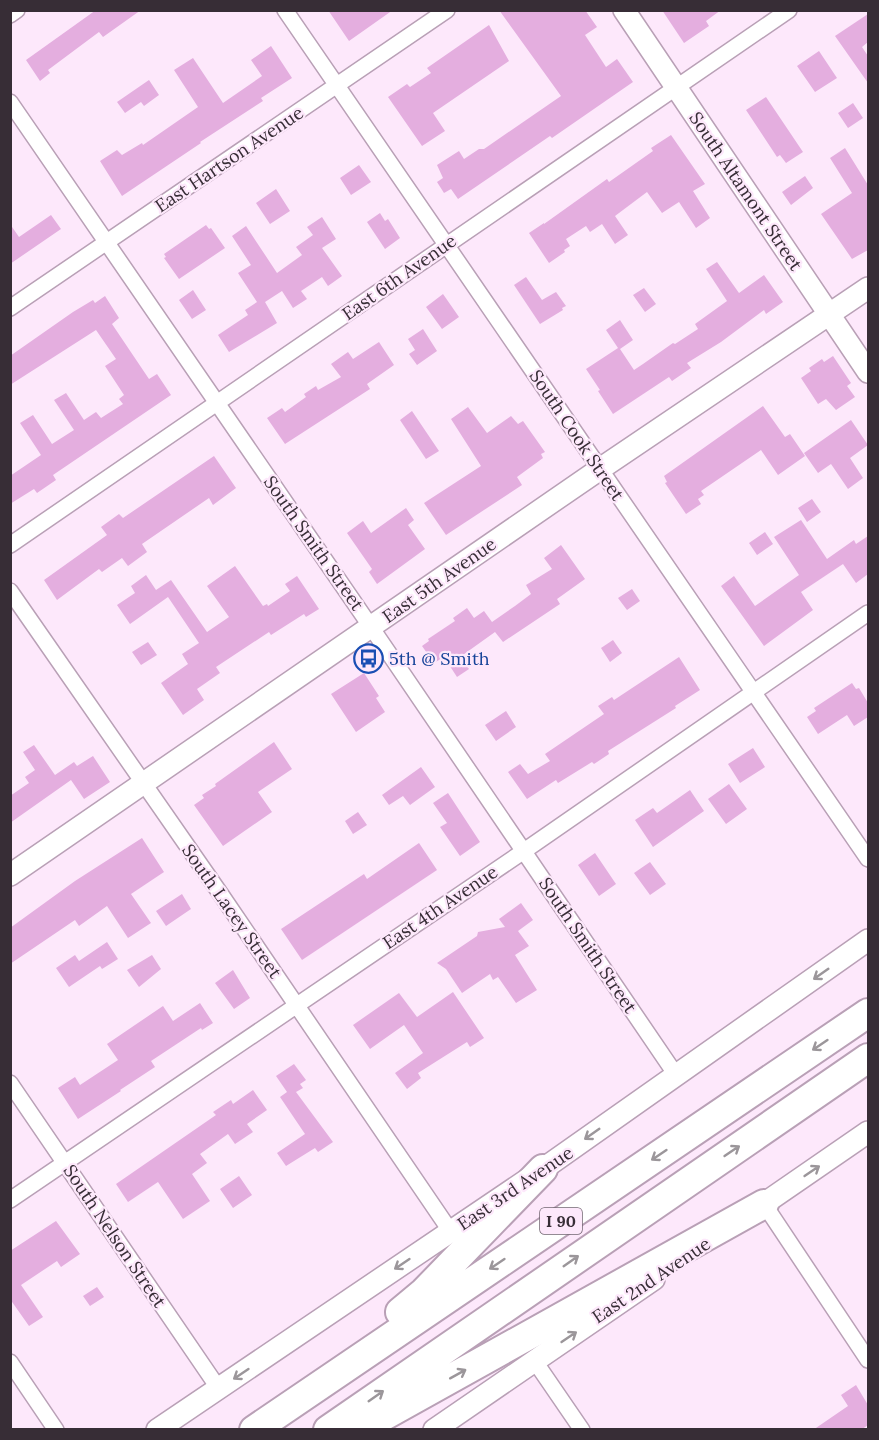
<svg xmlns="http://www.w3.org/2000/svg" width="879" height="1440" viewBox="0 0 879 1440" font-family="Lora,serif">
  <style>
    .building { fill: #e4aedf }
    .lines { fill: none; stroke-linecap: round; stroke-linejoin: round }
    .street-casing { stroke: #b9a0b6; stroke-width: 18 }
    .secondary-casing { stroke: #b9a0b6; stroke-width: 24 }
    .highway-casing { stroke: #b9a0b6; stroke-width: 32 }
    .street { stroke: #fff; stroke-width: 15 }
    .secondary { stroke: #fff; stroke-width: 21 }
    .highway { stroke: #fff; stroke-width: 28 }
    .oneway { stroke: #9b969a }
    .labels { text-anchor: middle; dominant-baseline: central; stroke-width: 4.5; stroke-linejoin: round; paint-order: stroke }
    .shield { fill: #fde8fb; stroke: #726571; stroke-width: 1.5 }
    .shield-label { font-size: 16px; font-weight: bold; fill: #372d36 }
    .street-label { font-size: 18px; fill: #372d36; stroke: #fde8fb }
    .transit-label { font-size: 18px; fill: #164399; stroke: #fde8fb; text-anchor: start }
  </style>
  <rect width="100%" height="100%" fill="#fde8fb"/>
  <!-- building -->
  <path class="building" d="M96,10H141L103,37L99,32L48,70L50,73L40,81L26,60Z
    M328,10H393L349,41Z
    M499,10H585L597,27L585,35L606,67L617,59L633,82L552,138L550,136L458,199L451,189L444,193L437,182L443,178L437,165L459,151L464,159L479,149H484L561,96Z
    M662,10H721L706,21L709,26L684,43Z
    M868,14V42L862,47L868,56V83L835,36Z
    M489,25L509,61L433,113L445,131L422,146L388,97L407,84L410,87L431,73L427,68Z
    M271,46L292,78L261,98L263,101L200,142L201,143L122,196L100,161L117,150L122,155L142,143L143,145L198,107L174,70L193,58L223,103L262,76L251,60Z
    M819,51L837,78L815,92L797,66Z
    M149,80L159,95L144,106L141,102L125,113L117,102Z
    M766,97L803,152L786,163L780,155L777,157L746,110Z
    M853,103L863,118L848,128L838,113Z
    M671,135L705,184L693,191L710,218L696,228L679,202L662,213L647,192L615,216L628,235L615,244L602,224L590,232L586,226L566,239L570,246L564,250L565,252L549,263L529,233L544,223V224L607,179L609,182L653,151L651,148Z
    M845,148L868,185V250L852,259L821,214L852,193L830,158Z
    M359,165L371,182L351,195L340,178Z
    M805,176L813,188L791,205L782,192Z
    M276,189L290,211L270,224L256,203Z
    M380,213L385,221L388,219L400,238L385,249L367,222Z
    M51,215L61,229L10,264V224L19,237Z
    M322,217L336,239L322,248L342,276L328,286L322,277L301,291L307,299L293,308L282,291L265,302L277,323L229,352L218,335L248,315L245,310L257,302L238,273L251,265L232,236L246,226L277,273L302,255L296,247L313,235L307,227Z
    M206,225L209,229L211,228L225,248L179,279L164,258L166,257L164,254Z
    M717,262L739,293L764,275L783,302L766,314L764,310L721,342L687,363L691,368L672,381L669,377L613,414L598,391L600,390L586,369L618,348L606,330L620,320L633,340L620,349L634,370L643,364L673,343L675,344L698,329L695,324L727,301L706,269Z
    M526,277L542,300L556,292L566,306L562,308L563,310L540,324L514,285Z
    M644,288L656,304L645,312L633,295Z
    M193,290L206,310L192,319L179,300Z
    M443,294L459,317L442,329L426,307Z
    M105,296L119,318L112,324L149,379L157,374L171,395L53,475L56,480L37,493L34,489L10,504V476L41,455L20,423L33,415L52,444L74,430L54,400L66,393L84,420L96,412L101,418L123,404L119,399L124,395L105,366L116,359L96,330L10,385V356L73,312L93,300L95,303Z
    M423,329L437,351L417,365L409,354L415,350L408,339Z
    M379,342L394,365L367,384L370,389L285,444L267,418L282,408L285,412L306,397L304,394L316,386L318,390L341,377L331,364L348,352L353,359Z
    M833,356L851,383L847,386L855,397L836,410L826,399L818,404L801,378L811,371L809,368L822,359L824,362Z
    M763,406L785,437L790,434L805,456L778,475L761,450L701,491L704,495L698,499L701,504L686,514L665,483L667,482L664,476Z
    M468,407L487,433L511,416L518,424L523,421L545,452L541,454L543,458L517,477L522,485L446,535L424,503L481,466L451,419Z
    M412,411L439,451L426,459L400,420Z
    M851,420L868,445L850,458L863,478L848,489L831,464L818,473L804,453Z
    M214,456L236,488L213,505L209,498L142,544L147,552L128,566L122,558L102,572L99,569L57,600L44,580L107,535L101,527L119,514L123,518Z
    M812,499L821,512L807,522L798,508Z
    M406,508L414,520L408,525L425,549L377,584L369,572L372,569L347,533L363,521L371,533Z
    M801,520L827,559L854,540L856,544L868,536V574L856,583L843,564L801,592L813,610L764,646L721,586L734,576L755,606L799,575L774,537Z
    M765,532L773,544L757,555L749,543Z
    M561,545L585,579L557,599L560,604L503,642L495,632L460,657L469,669L457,677L444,657L434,663L422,646L429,641L428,639L455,621L453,618L467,608L474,618L484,611L492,622L515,606L531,594L526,585L552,569L544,558Z
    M235,566L263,606L267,604L268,606L290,591L285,584L297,576L319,609L306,617L304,614L271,635L269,632L216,667L220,673L197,689L204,700L183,715L161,683L188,664L182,654L199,643L168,597L130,624L117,605L135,593L131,586L146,575L156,590L171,580L207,632L229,617L207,586Z
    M632,589L640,601L627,610L618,598Z
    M613,640L622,653L610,662L601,648Z
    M148,642L157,655L141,665L132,652Z
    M679,657L700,690L675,706L676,708L608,751L609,754L594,764L592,762L558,783L556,780L527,799L508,772L520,764L528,774L550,761L545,754L604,714L598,706L612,697L614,700Z
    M364,673L379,696L376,698L385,712L356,732L331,694Z
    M852,683L856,689L859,688L868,703V717L854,726L847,715L818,734L807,717L816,711L814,708Z
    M506,711L516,727L496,741L485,725Z
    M274,742L292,769L258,792L272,812L223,846L194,805L204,798L202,795L216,786L215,784Z
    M34,745L55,775L74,762L77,766L93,756L110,782L84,799L71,780L10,823V796L29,783L25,777L35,770L23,752Z
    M753,748L765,767L740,783L728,764Z
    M421,767L435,787L410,805L403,796L389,805L382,795Z
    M729,784L747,809L726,824L708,799Z
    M690,790L704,811L653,847L635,820L653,808L657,813Z
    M448,793L480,842L460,856L440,827L447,823L433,803Z
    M358,812L367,825L353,834L345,821Z
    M142,838L164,872L131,894L151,923L128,938L107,906L79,926L75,920L10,964V928L75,881Z
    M419,843L437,870L302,960L281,929L364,874L367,879Z
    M595,853L616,884L599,896L578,865Z
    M650,862L666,884L650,895L634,873Z
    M182,894L191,909L166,926L156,911Z
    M521,903L533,920L518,931L529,946L515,955L537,990L516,1003L498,977L493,980L490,974L462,993L446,969L437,963L477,936L478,932L505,927L499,919Z
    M107,942L118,959L102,969L100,966L69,987L56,968L75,955L79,961Z
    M152,955L161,969L139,987L127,970Z
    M233,970L250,998L234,1009L215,983Z
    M453,992L484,1038L470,1047L467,1042L418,1073L421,1078L407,1089L395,1073L423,1053L404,1025L370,1049L353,1025L399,993L417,1017Z
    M200,1003L213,1023L202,1030L201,1028L151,1061L155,1067L120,1090L121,1091L78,1119L58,1088L75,1077L80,1085L118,1060L107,1044L163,1006L173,1021Z
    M294,1064L306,1080L300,1084L303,1088L296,1092L333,1142L318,1152L315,1148L286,1166L277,1153L305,1134L280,1097L287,1092L276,1076Z
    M253,1090L267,1110L247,1124L253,1132L235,1144L228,1134L200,1154L207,1163L192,1174L210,1201L183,1219L158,1182L128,1202L116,1184L216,1115L213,1112L231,1100L233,1104Z
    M239,1176L252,1195L233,1208L220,1189Z
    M56,1221L80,1254L61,1267L57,1261L21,1285L43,1317L29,1326L10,1299V1251Z
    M97,1287L104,1297L90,1306L83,1296Z
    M856,1385L868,1405V1425L861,1430H813L848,1406L841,1395Z"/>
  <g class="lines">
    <defs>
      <path id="street" d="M285,10L868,859
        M10,15L17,10
        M10,102L371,627L676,1075
        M10,308L447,10
        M10,545L789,10
        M10,591L222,896L451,1232
        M10,1083L219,1389
        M10,1200L524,851L868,613
        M764,1204L868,1360
        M534,1360L582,1430
        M10,1362L56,1430"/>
      <path id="secondary" d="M624,10L868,372
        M10,875L600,469L868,288
        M752,1212L868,1132
        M157,1430L543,1169L868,940
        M434,1430L654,1279"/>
      <path id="highway" d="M400,1312L424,1292L543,1169
        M254,1430L868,1013
        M328,1430L868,1058
        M351,1430L373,1422L764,1204"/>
    </defs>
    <!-- street casing -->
    <use href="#street" class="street-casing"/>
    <!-- secondary casing -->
    <use href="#secondary" class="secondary-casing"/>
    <!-- highway casing -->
    <use href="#highway" class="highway-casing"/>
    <!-- street -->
    <use href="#street" class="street"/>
    <!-- secondary -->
    <use href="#secondary" class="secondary"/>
    <!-- highway -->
    <use href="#highway" class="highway"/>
  </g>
  <!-- one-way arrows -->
  <defs><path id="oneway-shaft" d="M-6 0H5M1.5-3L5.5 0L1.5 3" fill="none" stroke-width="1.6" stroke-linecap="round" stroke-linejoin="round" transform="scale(1.5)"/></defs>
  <g class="oneway">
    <use href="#oneway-shaft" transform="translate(821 974) rotate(145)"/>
    <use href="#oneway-shaft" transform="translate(820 1045) rotate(146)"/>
    <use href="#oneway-shaft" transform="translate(592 1134) rotate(145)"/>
    <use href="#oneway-shaft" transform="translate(732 1151) rotate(-34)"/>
    <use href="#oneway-shaft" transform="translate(659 1155) rotate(146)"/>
    <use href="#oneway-shaft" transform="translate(812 1171) rotate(-34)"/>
    <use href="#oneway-shaft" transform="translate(571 1261) rotate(-35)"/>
    <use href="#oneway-shaft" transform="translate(402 1264) rotate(146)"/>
    <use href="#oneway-shaft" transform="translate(497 1264) rotate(146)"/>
    <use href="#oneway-shaft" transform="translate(569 1337) rotate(-34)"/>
    <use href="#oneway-shaft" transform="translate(241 1374) rotate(146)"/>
    <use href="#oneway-shaft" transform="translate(458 1374) rotate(-29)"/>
    <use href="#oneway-shaft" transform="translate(376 1396) rotate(-35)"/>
  </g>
  <!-- icons -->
  <defs>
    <symbol id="bus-ring" viewBox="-11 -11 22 22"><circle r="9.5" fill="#fde8fb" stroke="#1a4fb4" stroke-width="1.5"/><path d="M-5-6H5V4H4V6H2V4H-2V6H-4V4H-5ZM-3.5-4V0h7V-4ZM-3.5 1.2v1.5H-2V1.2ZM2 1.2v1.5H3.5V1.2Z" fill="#1a4fb4"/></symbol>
  </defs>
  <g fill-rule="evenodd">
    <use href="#bus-ring" x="352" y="642" width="33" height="33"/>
  </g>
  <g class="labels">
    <!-- shield labels -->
    <rect class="shield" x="540" y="1208" width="42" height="26" rx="4.5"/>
    <g class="shield-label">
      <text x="561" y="1221">I 90</text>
    </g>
    <!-- street labels -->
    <g class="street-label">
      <text transform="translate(229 159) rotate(-34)">East Hartson Avenue</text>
      <text transform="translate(746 191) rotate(56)">South Altamont Street</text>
      <text transform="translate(399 277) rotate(-35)">East 6th Avenue</text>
      <text transform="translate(577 435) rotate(56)">South Cook Street</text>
      <text transform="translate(314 543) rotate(55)">South Smith Street</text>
      <text transform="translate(439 580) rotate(-35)">East 5th Avenue</text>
      <text transform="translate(440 907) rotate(-34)">East 4th Avenue</text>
      <text transform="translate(232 911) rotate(55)">South Lacey Street</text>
      <text transform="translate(588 945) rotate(56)">South Smith Street</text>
      <text transform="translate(515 1188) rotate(-34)">East 3rd Avenue</text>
      <text transform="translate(115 1236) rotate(56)">South Nelson Street</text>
      <text transform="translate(651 1280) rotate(-34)">East 2nd Avenue</text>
    </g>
    <!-- transit labels -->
    <g class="transit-label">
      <text x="389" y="658">5th @ Smith</text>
    </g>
  </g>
  <!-- border -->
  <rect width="879" height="1440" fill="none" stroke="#372d36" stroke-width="24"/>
</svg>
